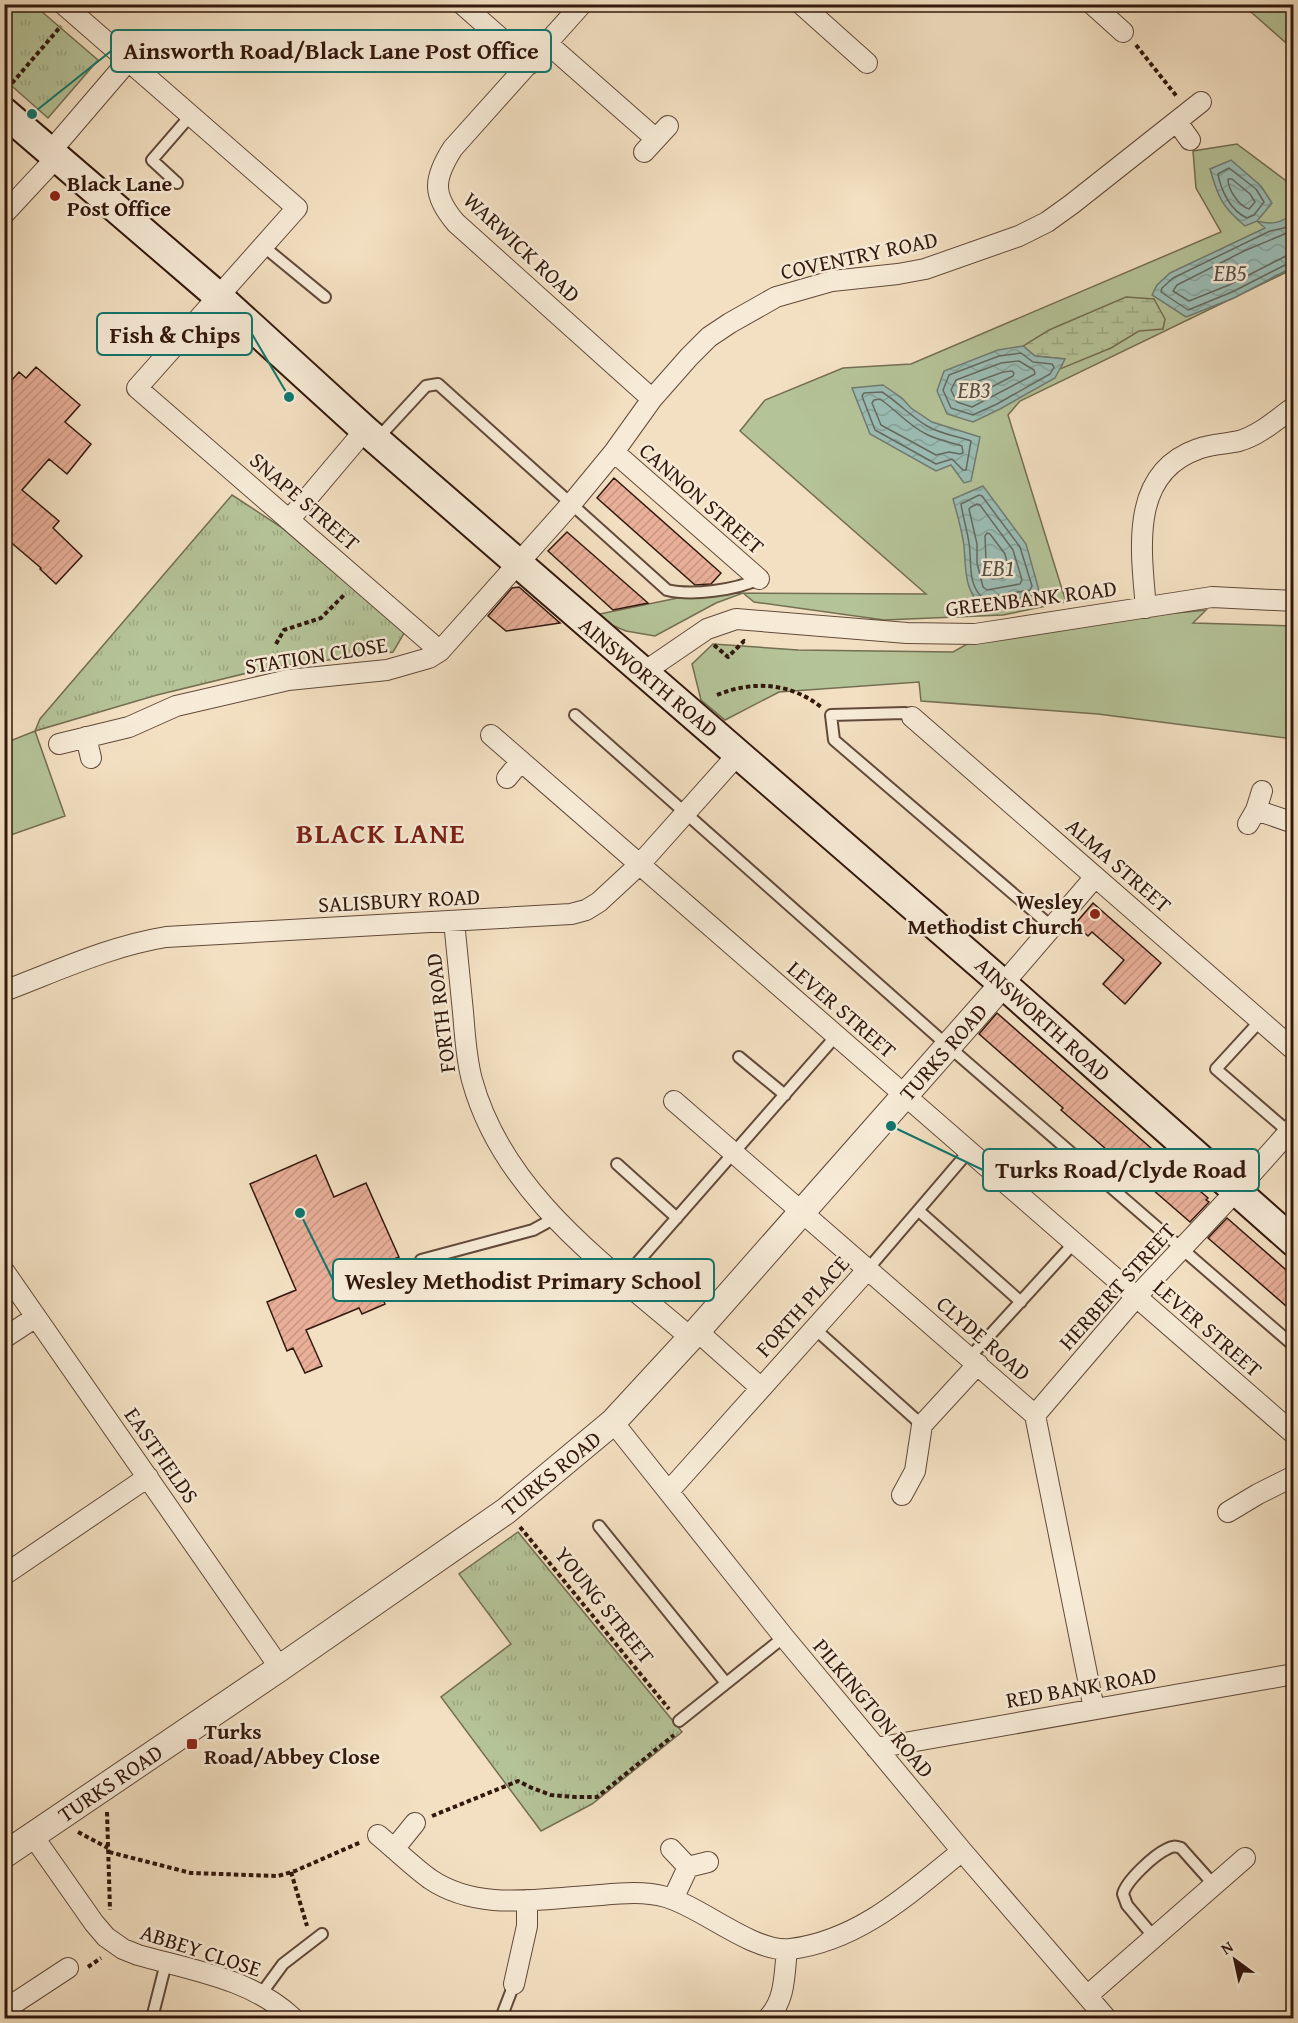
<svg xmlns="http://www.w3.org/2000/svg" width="1298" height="2023" viewBox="0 0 1298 2023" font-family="'Gentium Book Plus',serif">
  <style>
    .grass { fill: #b5c398; stroke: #746e52; stroke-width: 1.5 }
    .wetland { fill: url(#wetland-marsh); stroke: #746e52; stroke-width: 1.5 }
    .park { fill: url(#park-tufts); stroke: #746e52; stroke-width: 1.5 }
    .water { fill: url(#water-waves); stroke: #717b72; stroke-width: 1.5 }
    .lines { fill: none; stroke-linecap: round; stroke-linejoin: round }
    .shore { stroke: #666a61; stroke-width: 1.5 }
    .building { fill: url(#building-hatch); stroke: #32180d; stroke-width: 1.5 }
    .service-casing { stroke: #624a3a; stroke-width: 14 }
    .minor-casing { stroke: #624a3a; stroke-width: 22 }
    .tertiary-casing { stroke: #624a3a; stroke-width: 28 }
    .secondary-casing { stroke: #32180d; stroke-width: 32 }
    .path { stroke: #32180d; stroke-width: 4; stroke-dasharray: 4.5 3; stroke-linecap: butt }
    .service { stroke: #f7ebd7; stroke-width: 10 }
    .minor { stroke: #f7ebd7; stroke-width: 20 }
    .tertiary { stroke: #f7ebd7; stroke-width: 26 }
    .secondary { stroke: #f7ebd7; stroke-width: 28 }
    .poi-dot { fill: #8f2418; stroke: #f7ebd7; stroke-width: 2 }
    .labels { text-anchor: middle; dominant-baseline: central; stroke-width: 5; stroke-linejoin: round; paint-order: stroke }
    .poi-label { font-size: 22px; font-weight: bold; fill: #32180d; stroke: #f7ebd7; text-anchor: start }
    .street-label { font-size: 22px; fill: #32180d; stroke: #f7ebd7 }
    .water-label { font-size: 24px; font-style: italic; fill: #575248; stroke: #f7ebd7 }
    .district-label { font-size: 28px; font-weight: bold; letter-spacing: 1.5px; fill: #7a1f14; stroke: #f7ebd7 }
    .leader { fill: none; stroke: #0f766e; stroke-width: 2 }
    .callout-dot { fill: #0f766e; stroke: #f7ebd7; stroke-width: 2 }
    .callout { fill: #f7ebd7; stroke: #0f766e; stroke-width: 2 }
    .callout-label { font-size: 24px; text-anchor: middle; font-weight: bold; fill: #32180d }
  </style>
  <defs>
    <pattern id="wetland-marsh" width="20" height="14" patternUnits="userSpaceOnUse" patternTransform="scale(1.5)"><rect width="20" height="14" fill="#b5c398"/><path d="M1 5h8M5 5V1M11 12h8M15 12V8" fill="none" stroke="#9ca782"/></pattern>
    <pattern id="park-tufts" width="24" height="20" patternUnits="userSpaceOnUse" patternTransform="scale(1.5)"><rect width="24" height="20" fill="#b5c398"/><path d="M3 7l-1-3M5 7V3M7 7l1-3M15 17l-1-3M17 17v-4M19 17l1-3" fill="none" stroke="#9ca782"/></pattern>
    <pattern id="water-waves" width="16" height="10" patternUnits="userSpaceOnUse" patternTransform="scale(1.5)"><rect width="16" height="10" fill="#9bbdb5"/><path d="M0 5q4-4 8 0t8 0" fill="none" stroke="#86a29a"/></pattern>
    <pattern id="building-hatch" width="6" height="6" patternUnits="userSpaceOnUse" patternTransform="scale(1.5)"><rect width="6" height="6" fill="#e9af99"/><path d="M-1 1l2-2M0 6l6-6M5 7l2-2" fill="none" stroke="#c89683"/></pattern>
  </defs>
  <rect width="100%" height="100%" fill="#f3e0c2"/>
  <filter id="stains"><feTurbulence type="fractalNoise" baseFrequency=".00333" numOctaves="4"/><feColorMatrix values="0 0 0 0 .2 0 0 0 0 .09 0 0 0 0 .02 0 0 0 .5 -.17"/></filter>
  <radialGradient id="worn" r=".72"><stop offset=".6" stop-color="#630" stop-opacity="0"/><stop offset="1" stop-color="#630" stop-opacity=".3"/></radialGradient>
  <!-- grass -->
  <path class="grass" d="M1243,5H1293V49Z
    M1237,144L1293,186V269L1020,401L1008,415L1066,602L1003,615L884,620L754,602L743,593L716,603L655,636L626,631L590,616L702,593L926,594L740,431L765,400L843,368L911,364L1221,232L1196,188L1193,151Z
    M1206,610L1193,623L1293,626V739L1098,714L921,701L919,682L779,692L725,720L701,700L692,664L713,644L798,650L953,652L969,643L1137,617Z
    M35,731L65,816L5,837V743Z"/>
  <!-- wetland -->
  <path class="wetland" d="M1126,297L1154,299L1165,319L1163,329L1139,331L1111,348L1060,369L1064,359L1035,356L1023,346L1049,330Z"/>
  <!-- park -->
  <path class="park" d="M14,4L34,5L98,60L48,118L5,80V15Z
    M232,495L281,527L347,583L406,630L393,652L272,667L157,695L35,731L40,719Z
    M518,1532L682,1732L592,1804L541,1831L441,1697L511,1644L459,1574Z"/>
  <!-- water -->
  <path class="water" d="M1231,160L1261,186L1272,203L1257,221C1273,225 1280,223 1293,214V267L1234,298L1186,317L1152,295L1157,285L1170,273L1265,228L1257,221L1245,226C1222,207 1218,197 1210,169Z
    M1023,346L1035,356L1065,359L1055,378L1000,409L973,422L947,414L937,391L944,371L998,350Z
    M883,385L902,398L911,408L932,422L980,437L971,481L964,483L951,465L936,471L870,434L852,388Z
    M983,486L1026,544L1040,594L979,605C964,585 966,570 964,546C962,530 957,514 953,499Z"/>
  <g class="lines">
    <!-- shore -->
    <path class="shore" d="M1229,168L1256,189L1264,202L1254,215L1247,218C1231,211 1221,191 1218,174Z
      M1228,179H1232L1250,194L1255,202L1249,209C1239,206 1228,190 1228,179Z
      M1294,221L1284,228L1270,231L1173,278L1162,288L1161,292L1188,310L1232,292L1289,263L1294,262
      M1294,230L1244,251L1177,285L1173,291L1189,301L1229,285L1286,256L1294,255
      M1021,353L1033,362L1052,364L1054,367L1050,374L997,404L973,415L951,408L943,390L949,375L999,356Z
      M1019,361L1034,370L1035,374L972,407L957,402L951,390L956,380L1001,363Z
      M1012,371L1014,373L1013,376L972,397L964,395L961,391L962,387L1003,372Z
      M882,392C898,402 910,416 927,426C940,434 957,436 971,441L966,470H963L952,459L936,464L875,430L862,396L864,393Z
      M880,399C896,410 908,425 926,434C937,440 950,442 962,446L963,453L960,454L949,452L936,455L881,425L872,403L874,400Z
      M979,495L982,496L1020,547L1032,586L1030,590L983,598C967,585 972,561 969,543C967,530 963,517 961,504Z
      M977,504L980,505L1013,550L1022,580L1020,584L987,590L983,587L977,563V544L969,509L971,507Z
      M987,533L990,534L1005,554L1010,574L1009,577L993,579L990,578L986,562L985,536Z"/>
  </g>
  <!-- building -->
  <path class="building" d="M36,367L80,405L65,422L91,444L67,474L49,459L22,490L59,521L53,528L82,556L56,584L40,569L41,568L7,539L12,534L4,527V389L19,372L26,378Z
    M614,478L721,573L711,584L695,585L597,498Z
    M567,532L648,603L613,610L548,551Z
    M519,587L560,623L506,631L488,616L512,588Z
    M1093,903L1161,963L1125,1004L1103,984L1124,960L1092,932L1088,936L1075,924Z
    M997,1013L1208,1198L1206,1200L1209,1202L1190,1222L1061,1110L1063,1108L979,1034Z
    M316,1155L334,1197L366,1183L399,1257L369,1269L385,1304L362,1314L359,1308L306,1330L322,1366L305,1373L293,1348L287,1351L267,1302L296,1290L250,1184Z
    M1227,1218L1293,1276V1312L1208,1238Z"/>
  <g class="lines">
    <defs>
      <path id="service" d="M177,183L152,160L191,115
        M263,246L325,297
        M378,438L426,386L438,384L667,590C692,596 736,590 759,579
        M575,715L948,1046L1294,1346
        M912,717L905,713L831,715L834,740L1052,927
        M1260,1021L1216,1069L1291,1134
        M739,1057L785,1095
        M617,1164L677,1218
        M919,1211L1021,1302
        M421,1260L533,1230L555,1218
        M868,1269L969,1151
        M623,1279L836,1036
        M814,1328L922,1425
        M970,1357L1074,1243
        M599,1526L726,1683
        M679,1721L784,1637
        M1154,1937L1127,1905L1123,1894C1126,1881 1154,1855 1167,1849C1172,1846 1175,1846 1181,1848L1214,1885
        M261,1994L283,1964L322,1934
        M152,2018L166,1963
        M501,2018L514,1984"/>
      <path id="minor" d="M63,4L297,208L137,388L440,651
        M462,4L530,64
        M582,4L453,148C433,179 432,195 456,223L652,399
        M801,4L867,63
        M1092,4L1123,32
        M548,44L656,139
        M1177,122L1190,140
        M50,152L128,61
        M644,152L668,126
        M4,214L56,158
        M614,452L759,579
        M289,520L365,430
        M1146,608C1141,550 1129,473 1198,449C1211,444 1226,444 1239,441C1260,435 1277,419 1294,407
        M644,672L707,629L736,619L907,633L975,634L1212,597L1294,601
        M912,717L1294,1050
        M491,735L1294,1434
        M86,737L91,758
        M59,744L129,727L176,706L288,680L387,670L429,658L440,651L572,503L614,452L652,399L689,357L709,337L730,323L776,297L832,281L898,274L925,269L1019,236L1047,222L1072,204L1201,102
        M507,778L521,761
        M1256,810L1294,823
        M1248,824L1256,810L1262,791
        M454,921C457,952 460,982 463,1012C465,1035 466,1058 472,1080C503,1194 606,1265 691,1338
        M1003,984L1095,877
        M4,991C57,971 110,946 166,937L571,914L586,910L599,902L640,864L739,753
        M674,1101L1035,1415L1094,1709
        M4,1271L280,1668
        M697,1331L761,1388
        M4,1338L36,1317
        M1035,1415L1136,1297L1236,1191L1294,1126
        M613,1422L784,1637L962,1851L1106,2018
        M669,1491L868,1269
        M902,1495L915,1471L922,1425L978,1364
        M1228,1512L1258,1494L1294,1476
        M4,1575L148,1477
        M876,1748L1294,1674
        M378,1835C395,1849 412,1866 430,1879C477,1911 536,1899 589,1896C615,1894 641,1890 666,1897C702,1907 755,1954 791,1949C860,1940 910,1893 962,1851
        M33,1836L94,1923L106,1937L123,1949L138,1955C191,1970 252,1979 293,2018
        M394,1849L415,1823
        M671,1849L688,1867L708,1862
        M673,1899L688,1867
        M514,1984L527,1926V1900
        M1087,1996L1245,1858
        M4,2010L68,1968
        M768,2018C786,1999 784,1974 787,1950"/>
      <path id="tertiary" d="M4,1855L280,1668L506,1511L613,1422L697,1331L1003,984"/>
      <path id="secondary" d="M4,112L218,296L365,430L519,564L1003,984L1294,1242"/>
    </defs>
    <!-- service casing -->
    <use href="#service" class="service-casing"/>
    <!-- minor casing -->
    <use href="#minor" class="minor-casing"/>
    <!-- tertiary casing -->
    <use href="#tertiary" class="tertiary-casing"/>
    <!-- secondary casing -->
    <use href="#secondary" class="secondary-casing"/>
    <!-- path -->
    <path class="path" d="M1136,45L1178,98
      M7,89L61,26
      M276,644L284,630L321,618L345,594
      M714,645L728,657L744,641L747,642
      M717,695C753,680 791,683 821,707
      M520,1527L669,1709
      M107,1812L110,1910
      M432,1816L518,1781L532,1788L551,1795L575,1797H597L674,1735
      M78,1832L108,1848
      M109,1852L191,1873L278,1876L295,1871L361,1842
      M291,1872L307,1926
      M88,1967L101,1958"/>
    <!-- service -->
    <use href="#service" class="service"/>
    <!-- minor -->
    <use href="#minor" class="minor"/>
    <!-- tertiary -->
    <use href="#tertiary" class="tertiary"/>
    <!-- secondary -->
    <use href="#secondary" class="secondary"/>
  </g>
  <!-- markers -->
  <g class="poi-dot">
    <circle cx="55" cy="196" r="6"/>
    <circle cx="1095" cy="914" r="6"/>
    <rect x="186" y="1738" width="12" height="12" rx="3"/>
  </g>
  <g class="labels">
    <!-- poi labels -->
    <g class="poi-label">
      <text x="67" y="183">Black Lane<tspan x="67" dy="25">Post Office</tspan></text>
      <text x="1083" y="901" text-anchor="end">Wesley<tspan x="1083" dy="25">Methodist Church</tspan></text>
      <text x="204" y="1731">Turks<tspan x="204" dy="25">Road/Abbey Close</tspan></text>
    </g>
    <!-- street labels -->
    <g class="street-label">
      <text transform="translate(522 247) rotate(43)">WARWICK ROAD</text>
      <text transform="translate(859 255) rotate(-12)">COVENTRY ROAD</text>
      <text transform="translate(702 498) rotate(41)">CANNON STREET</text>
      <text transform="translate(305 501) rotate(41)">SNAPE STREET</text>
      <text transform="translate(1031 598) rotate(-7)">GREENBANK ROAD</text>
      <text transform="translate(316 655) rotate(-9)">STATION CLOSE</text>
      <text transform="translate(649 677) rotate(40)">AINSWORTH ROAD</text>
      <text transform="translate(1119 865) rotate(41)">ALMA STREET</text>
      <text transform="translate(399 900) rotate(-3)">SALISBURY ROAD</text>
      <text transform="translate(842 1009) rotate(41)">LEVER STREET</text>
      <text transform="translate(440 1013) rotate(-97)">FORTH ROAD</text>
      <text transform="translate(1043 1019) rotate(42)">AINSWORTH ROAD</text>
      <text transform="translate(943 1052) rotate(-49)">TURKS ROAD</text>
      <text transform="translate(1117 1286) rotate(-48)">HERBERT STREET</text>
      <text transform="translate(802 1306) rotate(-48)">FORTH PLACE</text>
      <text transform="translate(1208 1328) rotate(41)">LEVER STREET</text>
      <text transform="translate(984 1338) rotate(41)">CLYDE ROAD</text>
      <text transform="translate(162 1455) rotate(55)">EASTFIELDS</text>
      <text transform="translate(551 1473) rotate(-39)">TURKS ROAD</text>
      <text transform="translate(605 1605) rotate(51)">YOUNG STREET</text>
      <text transform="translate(1081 1687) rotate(-10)">RED BANK ROAD</text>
      <text transform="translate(874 1708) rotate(50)">PILKINGTON ROAD</text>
      <text transform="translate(110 1783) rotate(-34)">TURKS ROAD</text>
      <text transform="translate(201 1950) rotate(18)">ABBEY CLOSE</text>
    </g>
    <!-- water labels -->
    <g class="water-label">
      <text x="1230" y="272">EB5</text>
      <text x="974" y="389">EB3</text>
      <text x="998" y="567">EB1</text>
    </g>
    <!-- district labels -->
    <g class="district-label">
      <text x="381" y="832">BLACK LANE</text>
    </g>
  </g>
  <!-- callouts -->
  <path class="leader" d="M32 114L111 51M289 397L252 334M891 1126L983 1170M300 1213L333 1280"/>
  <g class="callout-dot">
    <circle cx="32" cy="114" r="6"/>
    <circle cx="289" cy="397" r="6"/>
    <circle cx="891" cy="1126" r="6"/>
    <circle cx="300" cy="1213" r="6"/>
  </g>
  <g class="callout">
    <rect x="111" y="30" width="440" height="42" rx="6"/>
    <rect x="97" y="313" width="155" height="42" rx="6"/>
    <rect x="983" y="1149" width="276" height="42" rx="6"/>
    <rect x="333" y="1259" width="381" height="42" rx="6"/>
  </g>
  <g class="callout-label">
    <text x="331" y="59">Ainsworth Road/Black Lane Post Office</text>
    <text x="175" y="343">Fish &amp; Chips</text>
    <text x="1121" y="1178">Turks Road/Clyde Road</text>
    <text x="523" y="1289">Wesley Methodist Primary School</text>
  </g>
  <!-- margin -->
  <rect width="1298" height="2023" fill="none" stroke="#f3e0c2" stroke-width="24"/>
  <rect x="6" y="6" width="1286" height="2011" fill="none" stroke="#32180d" stroke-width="3"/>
  <rect x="12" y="12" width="1274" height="1999" fill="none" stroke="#32180d" stroke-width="1.5"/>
  <!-- north arrow -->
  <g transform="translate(1235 1960) rotate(327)" stroke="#f7ebd7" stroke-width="4.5" paint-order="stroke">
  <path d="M0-4.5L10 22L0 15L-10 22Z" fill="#32180d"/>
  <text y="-9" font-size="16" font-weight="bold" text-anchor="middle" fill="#32180d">N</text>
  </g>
  <rect width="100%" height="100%" filter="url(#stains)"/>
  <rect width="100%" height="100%" fill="url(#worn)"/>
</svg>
